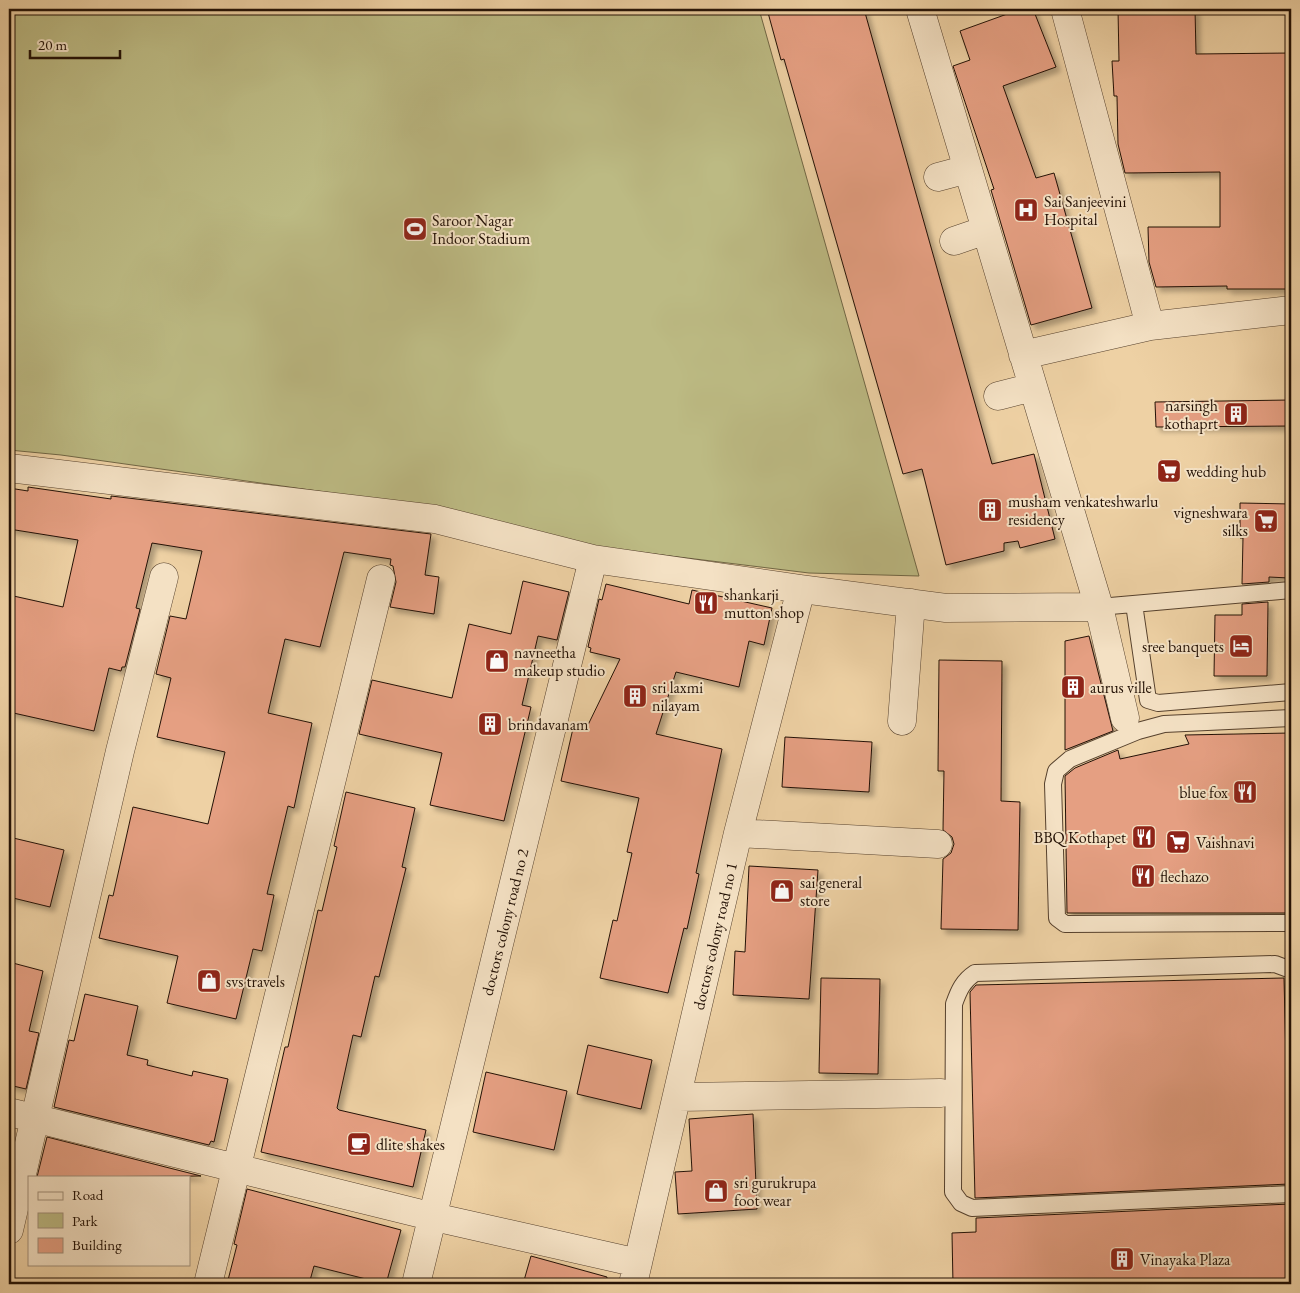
<svg xmlns="http://www.w3.org/2000/svg" width="1300" height="1293" viewBox="0 0 1300 1293" font-family="'EB Garamond',serif">
  <style>
    .green { fill: #bcba83; stroke: #706644 }
    .building { fill: #e59f82; stroke: #231105; filter: url(#shadow) }
    .lines { fill: none; stroke-linecap: round; stroke-linejoin: round }
    .service-casing { stroke: #56412d; stroke-width: 18 }
    .minor-casing { stroke: #56412d; stroke-width: 29 }
    .service { stroke: #f4e1c4; stroke-width: 16 }
    .minor { stroke: #f4e1c4; stroke-width: 28 }
    .labels { text-anchor: middle; dominant-baseline: central; stroke-width: 4; stroke-linejoin: round; paint-order: stroke }
    .poi-label { font-size: 16px; fill: #231105; stroke: #f4e1c4; text-anchor: start }
    .street-label { font-size: 16px; fill: #231105; stroke: #f4e1c4 }
  </style>
  <defs>
    <filter id="shadow"><feDropShadow dx="4.5" dy="4.5" stdDeviation="2.5" flood-color="#0004"/></filter>
  </defs>
  <rect width="100%" height="100%" fill="#eed1a4"/>
  <filter id="stains"><feTurbulence type="fractalNoise" baseFrequency=".004" numOctaves="4"/><feColorMatrix values="0 0 0 0 .2 0 0 0 0 .09 0 0 0 0 .02 0 0 0 .5 -.17"/></filter>
  <radialGradient id="worn" r=".72"><stop offset=".6" stop-color="#630" stop-opacity="0"/><stop offset="1" stop-color="#630" stop-opacity=".3"/></radialGradient>
  <!-- green -->
  <path class="green" d="M9,9H759L919,576L809,573L508,536L446,509L61,455L9,450Z"/>
  <!-- building -->
  <path class="building" d="M767,9H864L992,464L1034,454L1055,539L1020,548L1018,541L1004,543V551L946,565L922,469L903,474L784,59L781,60Z
    M1021,9H1033L1056,67L1003,86L1036,178L1054,173L1092,308L1031,325L991,190L994,189L953,66L970,60L960,31Z
    M1118,9H1195L1196,54L1291,53V289H1227V286L1156,287L1149,262L1148,227H1220V172L1125,173L1118,144L1117,96H1114L1112,61H1119Z
    M1291,400V426L1156,427L1155,402Z
    M28,487L111,499V496L431,534L425,575L439,577L434,614L390,607L396,582L393,566L390,565L391,559L344,552L320,647L285,639L268,713L312,723L294,808L288,806L267,894L274,895L262,951L253,949L236,1019L167,1003L178,956L99,938L109,895L113,896L133,807L208,824L225,752L157,737L171,678L156,674L170,616L186,619L202,551L152,543L136,608L140,609L125,667H122L121,671L109,668L94,731L9,712V595L63,607L78,540L9,529V488L28,491Z
    M1240,503L1291,504L1289,578L1269,577V582L1242,584L1243,538H1240Z
    M523,581L569,592L557,640L538,636L522,705L531,707L504,821L430,805L442,753L359,734L372,680L452,698L469,624L511,634Z
    M606,584L689,604L692,590L772,608L764,645L749,641L739,687L676,672L656,734L722,749L696,873L699,874L687,929L684,928L668,993L600,978L613,920L617,921L632,853L627,852L639,798L561,781L574,724L587,727L620,659L590,652L591,648L588,647L599,599L602,600Z
    M1268,602L1267,676H1214L1215,615H1242V604Z
    M1089,636L1113,731L1065,750V641Z
    M939,660L1002,661L1001,801L1020,802L1018,930L941,929L943,859L951,853L954,844L952,837L943,830L944,771H938Z
    M1291,733V913H1067L1065,776L1075,768L1118,750L1120,759L1189,744L1185,735Z
    M785,737L872,742L869,792L782,787Z
    M346,792L415,808L402,867L406,868L379,977L375,976L361,1037L353,1035L337,1108L339,1110L426,1130L413,1187L261,1152L285,1047H288L318,910L322,911L337,847L334,846Z
    M9,837L64,850L50,907L9,897Z
    M749,866L818,870L809,999L733,995L735,951L745,952Z
    M9,962L43,971L29,1031L39,1033L26,1089L9,1085Z
    M821,978L880,979L878,1074L819,1073Z
    M1284,978L1289,1184L975,1198L970,992L976,985Z
    M85,994L138,1006L127,1055L148,1060L147,1065L192,1076L193,1071L228,1079L214,1142L211,1141L209,1145L54,1107L69,1040L74,1041Z
    M588,1045L652,1060L641,1109L577,1094Z
    M486,1072L567,1091L554,1150L473,1132Z
    M753,1114L757,1209L678,1214L675,1172L692,1171L689,1119Z
    M47,1137L201,1176L37,1177Z
    M247,1189L401,1230L386,1284L314,1266L309,1284H227L237,1245L234,1244Z
    M1290,1204L1291,1284H953L952,1233L976,1232V1218Z
    M531,1256L607,1277L606,1284H523Z"/>
  <g class="lines">
    <defs>
      <path id="service" d="M1134,604L1148,700L1158,703L1291,692
        M1099,607L1291,590
        M1291,718L1164,724L1138,731L1070,759L1056,771L1053,784L1057,918L1065,924L1291,923
        M1291,970L1275,964L975,973C963,981 959,990 954,1004L953,1192L961,1203L972,1208L1291,1194"/>
      <path id="minor" d="M920,9L1099,607L1125,718
        M1065,9L1150,326
        M938,177L968,169
        M954,241L986,230
        M1023,355L1150,326L1291,310
        M998,396L1033,387
        M9,468L435,519L593,559L801,589L946,608L1099,607
        M902,721L911,603
        M738,833L938,844
        M678,1097L941,1093
        M9,1112L434,1217L638,1263
        M9,1230L120,751L164,577
        M208,1284L381,579
        M416,1284L593,559
        M633,1284L738,833L801,589"/>
    </defs>
    <!-- service casing -->
    <use href="#service" class="service-casing"/>
    <!-- minor casing -->
    <use href="#minor" class="minor-casing"/>
    <!-- service -->
    <use href="#service" class="service"/>
    <!-- minor -->
    <use href="#minor" class="minor"/>
  </g>
  <!-- icons -->
  <defs>
    <symbol id="hospital-square" viewBox="-11 -11 22 22"><rect x="-9" y="-9" width="18" height="18" rx="4" fill="#8f2418" stroke="#f4e1c4"/><path d="M-5-5h3v3.5h4V-5h3V5h-3V1.5h-4V5h-3Z" fill="#fff"/></symbol>
    <symbol id="stadium-square" viewBox="-11 -11 22 22"><rect x="-9" y="-9" width="18" height="18" rx="4" fill="#8f2418" stroke="#f4e1c4"/><path d="M0-5a6.5 5 0 1 0 0 10a6.5 5 0 1 0 0-10ZM-3.5-1.8h7v3.6h-7Z" fill="#fff"/></symbol>
    <symbol id="building-square" viewBox="-11 -11 22 22"><rect x="-9" y="-9" width="18" height="18" rx="4" fill="#8f2418" stroke="#f4e1c4"/><path d="M-4-6H4V6H1V3H-1V6H-4ZM-2.5-4.3h1.7v1.8h-1.7ZM.8-4.3h1.7v1.8H.8ZM-2.5-1h1.7V.8h-1.7ZM.8-1h1.7V.8H.8Z" fill="#fff"/></symbol>
    <symbol id="supermarket-square" viewBox="-11 -11 22 22"><rect x="-9" y="-9" width="18" height="18" rx="4" fill="#8f2418" stroke="#f4e1c4"/><path d="M-6-5.5h2.5l.6 2H6L4.5 2H-2.5L-4.4-4H-6ZM-1.5 3.2a1.3 1.3 0 1 0 .1 0ZM3 3.2a1.3 1.3 0 1 0 .1 0Z" fill="#fff"/></symbol>
    <symbol id="restaurant-square" viewBox="-11 -11 22 22"><rect x="-9" y="-9" width="18" height="18" rx="4" fill="#8f2418" stroke="#f4e1c4"/><path d="M-5-6h1v4h1v-4h1v4h1v-4h1v5L-1.5 .5V6h-2V.5L-5-1ZM5-6V6H3V1.5H1.5Q1.5-4 5-6Z" fill="#fff"/></symbol>
    <symbol id="hotel-square" viewBox="-11 -11 22 22"><rect x="-9" y="-9" width="18" height="18" rx="4" fill="#8f2418" stroke="#f4e1c4"/><path d="M-6-4.5h1.5V1H6V5H4.5V3h-9V5H-6ZM-4 0a1.8 1.8 0 1 1 3.6 0ZM.5 0V-2.5h3Q6-2.5 6 0Z" fill="#fff"/></symbol>
    <symbol id="shop-square" viewBox="-11 -11 22 22"><rect x="-9" y="-9" width="18" height="18" rx="4" fill="#8f2418" stroke="#f4e1c4"/><path d="M-5-2.5h2.3a2.7 3.5 0 0 1 5.4 0H5L5.5 6h-11ZM-1.5-2.5h3a1.5 2.3 0 0 0-3 0Z" fill="#fff"/></symbol>
    <symbol id="cafe-square" viewBox="-11 -11 22 22"><rect x="-9" y="-9" width="18" height="18" rx="4" fill="#8f2418" stroke="#f4e1c4"/><path d="M-5.5-4.5H6V0H3Q3 3.5 0 3.5H-2.5Q-5.5 3.5-5.5 0ZM3-3.2v2h1.7v-2ZM-6 4.5H4V6H-6Z" fill="#fff"/></symbol>
  </defs>
  <g fill-rule="evenodd">
    <use href="#hospital-square" x="1012" y="196" width="28" height="28"/>
    <use href="#stadium-square" x="401" y="215" width="28" height="28"/>
    <use href="#building-square" x="1222" y="400" width="28" height="28"/>
    <use href="#supermarket-square" x="1155" y="457" width="28" height="28"/>
    <use href="#building-square" x="976" y="496" width="28" height="28"/>
    <use href="#supermarket-square" x="1252" y="507" width="28" height="28"/>
    <use href="#restaurant-square" x="692" y="589" width="28" height="28"/>
    <use href="#hotel-square" x="1227" y="632" width="28" height="28"/>
    <use href="#shop-square" x="483" y="647" width="28" height="28"/>
    <use href="#building-square" x="1059" y="673" width="28" height="28"/>
    <use href="#building-square" x="621" y="682" width="28" height="28"/>
    <use href="#building-square" x="476" y="710" width="28" height="28"/>
    <use href="#restaurant-square" x="1231" y="778" width="28" height="28"/>
    <use href="#restaurant-square" x="1130" y="823" width="28" height="28"/>
    <use href="#supermarket-square" x="1164" y="828" width="28" height="28"/>
    <use href="#restaurant-square" x="1129" y="862" width="28" height="28"/>
    <use href="#shop-square" x="768" y="877" width="28" height="28"/>
    <use href="#shop-square" x="195" y="967" width="28" height="28"/>
    <use href="#cafe-square" x="345" y="1130" width="28" height="28"/>
    <use href="#shop-square" x="702" y="1177" width="28" height="28"/>
    <use href="#building-square" x="1108" y="1245" width="28" height="28"/>
  </g>
  <g class="labels">
    <!-- poi labels -->
    <g class="poi-label">
      <text x="1044" y="201">Sai Sanjeevini<tspan x="1044" dy="18">Hospital</tspan></text>
      <text x="432" y="220">Saroor Nagar<tspan x="432" dy="18">Indoor Stadium</tspan></text>
      <text x="1218" y="405" text-anchor="end">narsingh<tspan x="1218" dy="18">kothaprt</tspan></text>
      <text x="1186" y="471">wedding hub</text>
      <text x="1008" y="501">musham venkateshwarlu<tspan x="1008" dy="18">residency</tspan></text>
      <text x="1248" y="512" text-anchor="end">vigneshwara<tspan x="1248" dy="18">silks</tspan></text>
      <text x="724" y="594">shankarji<tspan x="724" dy="18">mutton shop</tspan></text>
      <text x="1224" y="646" text-anchor="end">sree banquets</text>
      <text x="514" y="652">navneetha<tspan x="514" dy="18">makeup studio</tspan></text>
      <text x="652" y="687">sri laxmi<tspan x="652" dy="18">nilayam</tspan></text>
      <text x="1090" y="687">aurus ville</text>
      <text x="508" y="724">brindavanam</text>
      <text x="1228" y="792" text-anchor="end">blue fox</text>
      <text x="1126" y="837" text-anchor="end">BBQ Kothapet</text>
      <text x="1196" y="842">Vaishnavi</text>
      <text x="1160" y="876">flechazo</text>
      <text x="800" y="882">sai general<tspan x="800" dy="18">store</tspan></text>
      <text x="226" y="981">svs travels</text>
      <text x="376" y="1144">dlite shakes</text>
      <text x="734" y="1182">sri gurukrupa<tspan x="734" dy="18">foot wear</tspan></text>
      <text x="1140" y="1259">Vinayaka Plaza</text>
    </g>
    <!-- street labels -->
    <g class="street-label">
      <text transform="translate(505 922) rotate(-76)">doctors colony road no 2</text>
      <text transform="translate(715 936) rotate(-77)">doctors colony road no 1</text>
    </g>
  </g>
  <!-- margin -->
  <rect width="1300" height="1293" fill="none" stroke="#eed1a4" stroke-width="30"/>
  <rect x="10" y="10" width="1280" height="1273" fill="none" stroke="#231105" stroke-width="2.5"/>
  <rect x="15" y="15" width="1270" height="1263" fill="none" stroke="#231105"/>
  <!-- legend -->
  <rect x="28" y="1176" width="162" height="90" fill="#f4e1c4" stroke="#a08e78"/>
  <rect x="38" y="1192" width="25" height="8" fill="#f4e1c4" stroke="#a08e78"/>
  <text x="72" y="1200" font-size="15" fill="#231105">Road</text>
  <rect x="38" y="1213" width="25" height="15" fill="#bcba83" stroke="#a08e78"/>
  <text x="72" y="1226" font-size="15" fill="#231105">Park</text>
  <rect x="38" y="1238" width="25" height="15" fill="#e59f82" stroke="#a08e78"/>
  <text x="72" y="1250" font-size="15" fill="#231105">Building</text>
  <!-- scale -->
  <path d="M30 50v8h90v-8" fill="none" stroke="#231105" stroke-width="2.5"/>
  <text x="38" y="50" font-size="15" fill="#231105" stroke="#f4e1c4" stroke-width="4" paint-order="stroke">20 m</text>
  <rect width="100%" height="100%" filter="url(#stains)"/>
  <rect width="100%" height="100%" fill="url(#worn)"/>
</svg>
